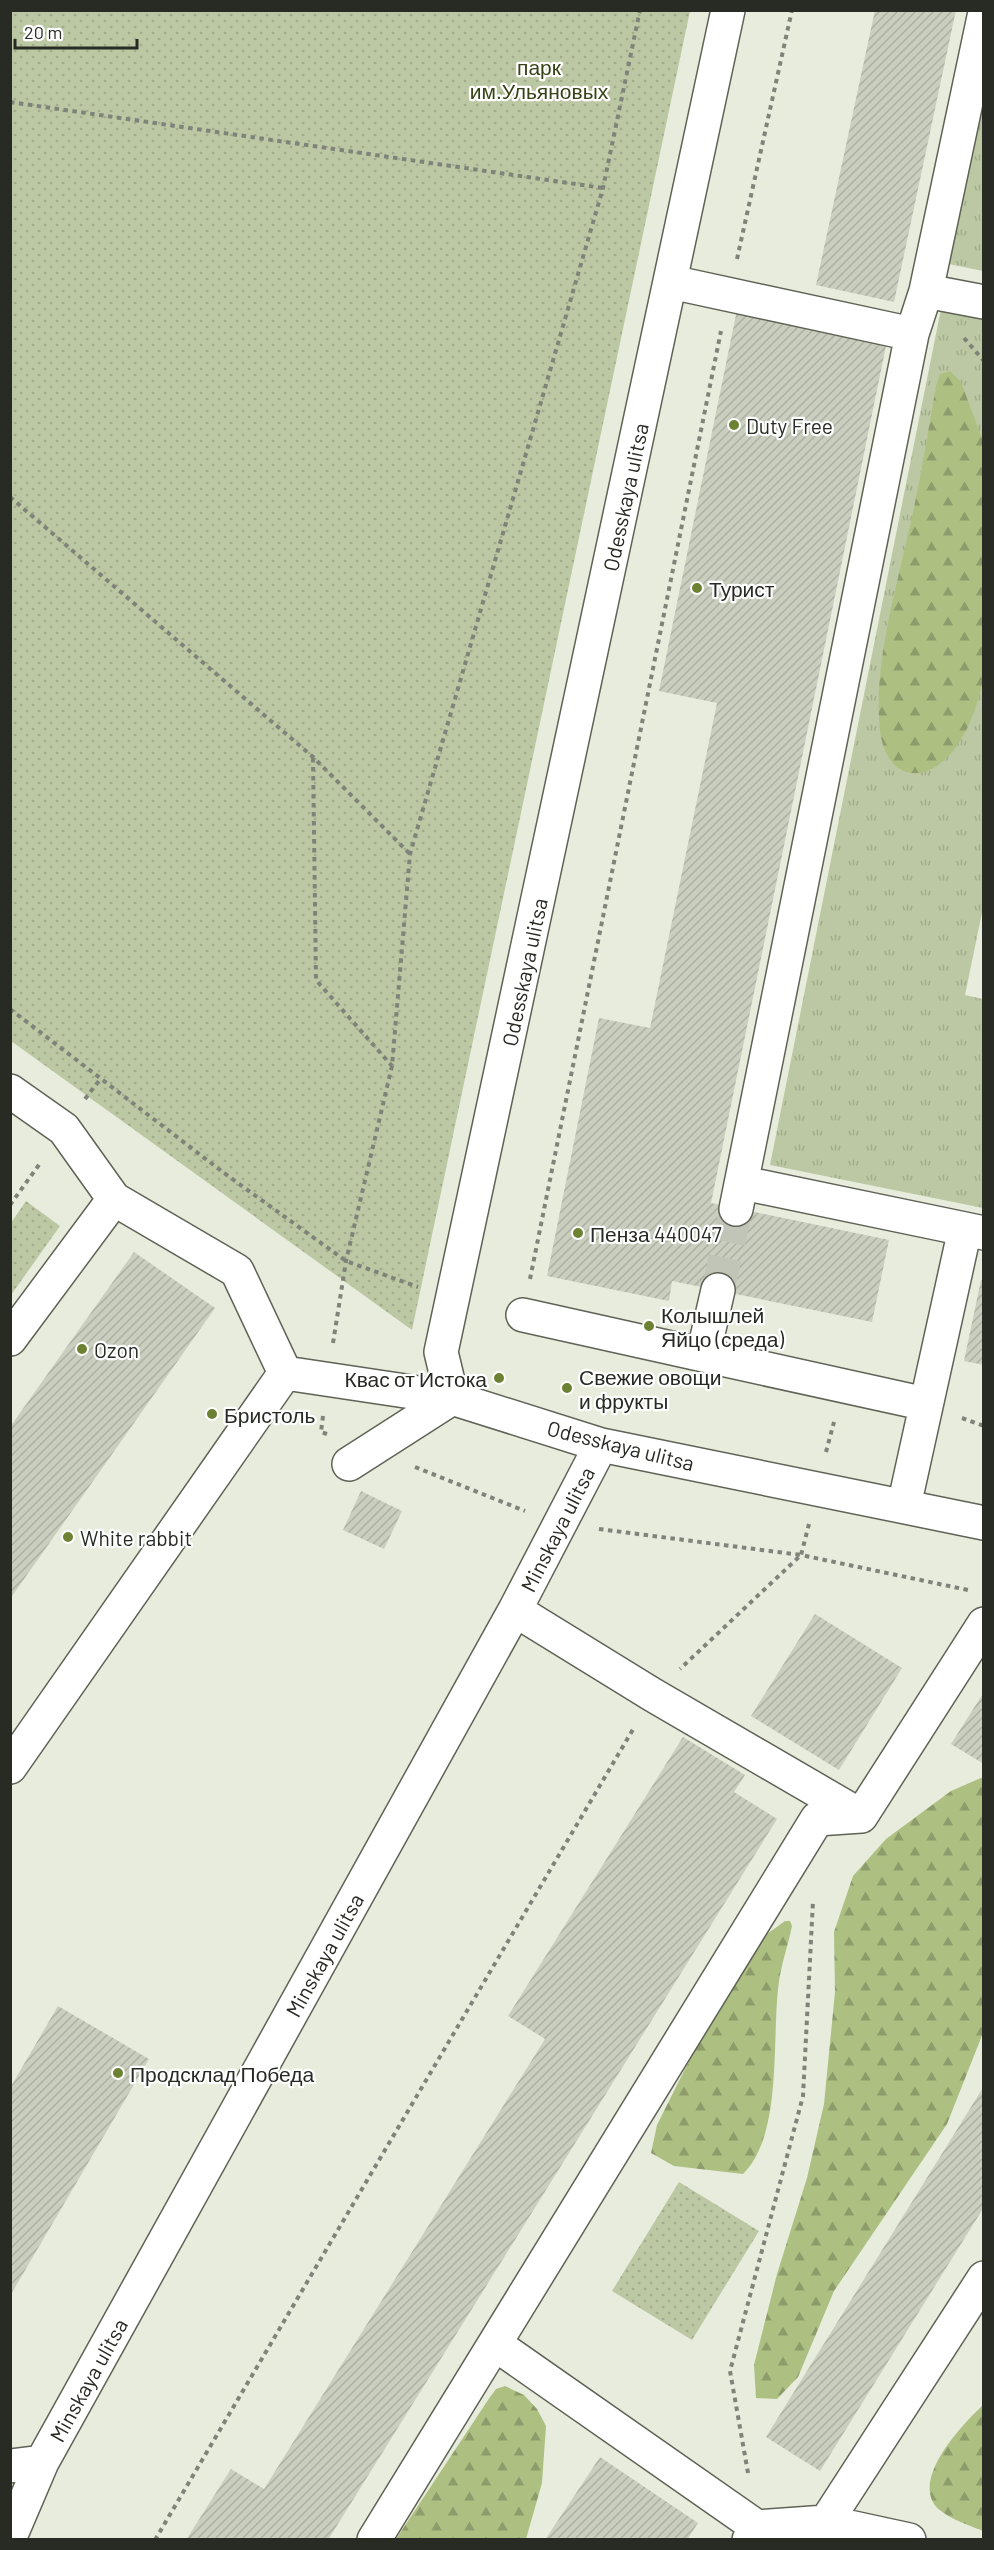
<svg xmlns="http://www.w3.org/2000/svg" width="994" height="2550" viewBox="0 0 994 2550" font-family="Barlow,sans-serif">
  <style>
    .grass { fill: url(#grass-tufts) }
    .forest { fill: url(#forest-firs) }
    .park { fill: url(#park-dots) }
    .building { fill: url(#building-hatch) }
    .lines { fill: none; stroke-linecap: round; stroke-linejoin: round }
    .minor-tunnel { stroke: #c1c5b8; stroke-width: 33; stroke-dasharray: 33 16; stroke-linecap: butt }
    .minor-casing { stroke: #5f6356; stroke-width: 36 }
    .path { stroke: #808379; stroke-width: 4; stroke-dasharray: 4.5 4.5; stroke-linecap: butt }
    .minor { stroke: #fff; stroke-width: 33 }
    .poi-dot { fill: #6c8132; stroke: #fff; stroke-width: 2 }
    .labels { text-anchor: middle; dominant-baseline: central; stroke-width: 4.5; stroke-linejoin: round; paint-order: stroke }
    .park-label { font-size: 21px; fill: #374316; stroke: #fff }
    .poi-label { font-size: 21px; fill: #282a24; stroke: #fff; text-anchor: start }
    .street-label { font-size: 21px; fill: #282a24; stroke: #fff }
  </style>
  <defs>
    <pattern id="grass-tufts" width="24" height="20" patternUnits="userSpaceOnUse" patternTransform="scale(1.5)"><rect width="24" height="20" fill="#bcc8a3"/><path d="M3 7l-1-3M5 7V3M7 7l1-3M15 17l-1-3M17 17v-4M19 17l1-3" fill="none" stroke="#a2ac8c"/></pattern>
    <pattern id="forest-firs" width="22" height="20" patternUnits="userSpaceOnUse" patternTransform="scale(1.5)"><rect width="22" height="20" fill="#adc082"/><path d="M5 1l3.5 6h-7zM16 11l3.5 6h-7z" fill="#8d9c6a"/></pattern>
    <pattern id="park-dots" width="8" height="8" patternUnits="userSpaceOnUse" patternTransform="scale(1.5)"><rect width="8" height="8" fill="#bcc8a3"/><path d="M2 2h.1M6 6h.1" fill="none" stroke="#a2ac8c" stroke-width="1.8" stroke-linecap="round"/></pattern>
    <pattern id="building-hatch" width="6" height="6" patternUnits="userSpaceOnUse" patternTransform="scale(1.5)"><rect width="6" height="6" fill="#c9cebf"/><path d="M-1 1l2-2M0 6l6-6M5 7l2-2" fill="none" stroke="#adb1a4"/></pattern>
  </defs>
  <rect width="100%" height="100%" fill="#e7ecdd"/>
  <!-- grass -->
  <path class="grass" d="M983,80V271L944,263Z
    M941,309L983,317L984,903L965,995L983,999V1208L770,1165Z"/>
  <!-- forest -->
  <path class="forest" d="M950,371L961,382L983,441V680C979,699 973,719 963,736C933,790 881,786 879,719C876,657 895,594 908,534C920,485 927,436 936,386L940,374Z
    M983,1777V2033L947,2124L834,2291L798,2377L777,2399L756,2398L754,2365L777,2274L807,2178L824,2104L835,1992L834,1932L853,1876L886,1839L951,1791Z
    M785,1921H790L792,1926C789,1942 783,1958 780,1975C770,2031 785,2133 743,2174L674,2166L651,2153L657,2125L714,2011L749,1956L767,1934Z
    M505,2386L524,2395L537,2409L546,2426L542,2483L526,2539H396L490,2397L496,2389Z
    M983,2405V2531C969,2525 943,2517 934,2504C915,2474 963,2424 983,2405Z"/>
  <!-- park -->
  <path class="park" d="M10,11H690L412,1330L11,1041Z
    M26,1201L60,1226L11,1295V1223Z
    M679,2182L759,2231L692,2340L612,2291Z"/>
  <!-- building -->
  <path class="building" d="M875,10H956L894,302L816,285Z
    M737,310L887,341L711,1203L889,1240L872,1322L672,1281L669,1301L547,1276L599,1018L650,1028L717,703L659,691Z
    M134,1252L215,1308L10,1599V1427Z
    M981,1280H984V1365L964,1361Z
    M361,1491L402,1511L384,1549L343,1530Z
    M815,1614L902,1668L839,1770L751,1716Z
    M984,1692V1764L951,1744Z
    M683,1737L745,1775L734,1792L777,1819L328,2540H186L231,2469L264,2489L545,2039L508,2016Z
    M58,2006L149,2059L10,2296V2088Z
    M984,2086V2207L820,2471L766,2437Z
    M600,2457L698,2523L687,2540H545Z"/>
  <g class="lines">
    <!-- minor-tunnel -->
    <path class="minor-tunnel" d="M718,1290L736,1209"/>
    <defs>
      <path id="minor" d="M728,10L441,1352L452,1398L601,1445L984,1523
        M671,282L912,334L926,291L984,17
        M926,291L984,302
        M10,1091L64,1129L114,1199
        M743,1183L984,1233
        M736,1209L912,334
        M523,1315L703,1355L718,1290
        M10,1339L114,1199L237,1271L285,1373L452,1398L349,1464
        M703,1355L926,1404
        M904,1506L965,1229
        M515,1610L653,1695L861,1816
        M10,1767L285,1373
        M495,2344L757,2527
        M10,2466L42,2462
        M826,2522L984,2278
        M10,2537L42,2462L515,1610L601,1445
        M374,2540L817,1819L861,1816L984,1624
        M749,2540L757,2527L826,2522L909,2540"/>
    </defs>
    <!-- minor casing -->
    <use href="#minor" class="minor-casing"/>
    <!-- path -->
    <path class="path" d="M10,102L603,188
      M737,259L792,10
      M964,338L984,361
      M10,497L313,757L410,854
      M313,758L316,980L392,1066
      M10,1009L224,1173L346,1261L418,1287
      M85,1099L101,1078
      M10,1205L41,1162
      M530,1279L721,331
      M333,1343L346,1261L392,1066L410,854L603,188L640,10
      M323,1416L321,1432L327,1434
      M962,1418L984,1426
      M826,1452L834,1422
      M415,1467L525,1511
      M809,1524L801,1555L968,1590
      M599,1529L801,1555L680,1669
      M748,2473L730,2371L803,2096L813,1901
      M155,2540L635,1726"/>
    <!-- minor -->
    <use href="#minor" class="minor"/>
  </g>
  <!-- markers -->
  <g class="poi-dot">
    <circle cx="734" cy="425" r="6"/>
    <circle cx="697" cy="588" r="6"/>
    <circle cx="578" cy="1233" r="6"/>
    <circle cx="649" cy="1326" r="6"/>
    <circle cx="82" cy="1349" r="6"/>
    <circle cx="499" cy="1378" r="6"/>
    <circle cx="567" cy="1388" r="6"/>
    <circle cx="212" cy="1414" r="6"/>
    <circle cx="68" cy="1537" r="6"/>
    <circle cx="118" cy="2073" r="6"/>
  </g>
  <g class="labels">
    <!-- park labels -->
    <g class="park-label">
      <text x="539" y="66">парк<tspan x="539" dy="24">им.Ульяновых</tspan></text>
    </g>
    <!-- poi labels -->
    <g class="poi-label">
      <text x="746" y="425">Duty Free</text>
      <text x="709" y="588">Турист</text>
      <text x="590" y="1233">Пенза 440047</text>
      <text x="661" y="1314">Колышлей<tspan x="661" dy="24">Яйцо (среда)</tspan></text>
      <text x="94" y="1349">Ozon</text>
      <text x="579" y="1376">Свежие овощи<tspan x="579" dy="24">и фрукты</tspan></text>
      <text x="487" y="1378" text-anchor="end">Квас от Истока</text>
      <text x="224" y="1414">Бристоль</text>
      <text x="80" y="1537">White rabbit</text>
      <text x="130" y="2073">Продсклад Победа</text>
    </g>
    <!-- street labels -->
    <g class="street-label">
      <text transform="translate(625 497) rotate(-78)">Odesskaya ulitsa</text>
      <text transform="translate(524 972) rotate(-78)">Odesskaya ulitsa</text>
      <text transform="translate(621 1445) rotate(14)">Odesskaya ulitsa</text>
      <text transform="translate(557 1529) rotate(-63)">Minskaya ulitsa</text>
      <text transform="translate(324 1955) rotate(-61)">Minskaya ulitsa</text>
      <text transform="translate(88 2380) rotate(-61)">Minskaya ulitsa</text>
    </g>
  </g>
  <!-- border -->
  <rect width="994" height="2550" fill="none" stroke="#282a24" stroke-width="24"/>
  <!-- scale -->
  <path d="M15 39v9h122v-9" fill="none" stroke="#282a24" stroke-width="3"/>
  <text x="24" y="39" font-size="18" fill="#282a24" stroke="#ffffff" stroke-width="4.5" paint-order="stroke">20 m</text>
</svg>
